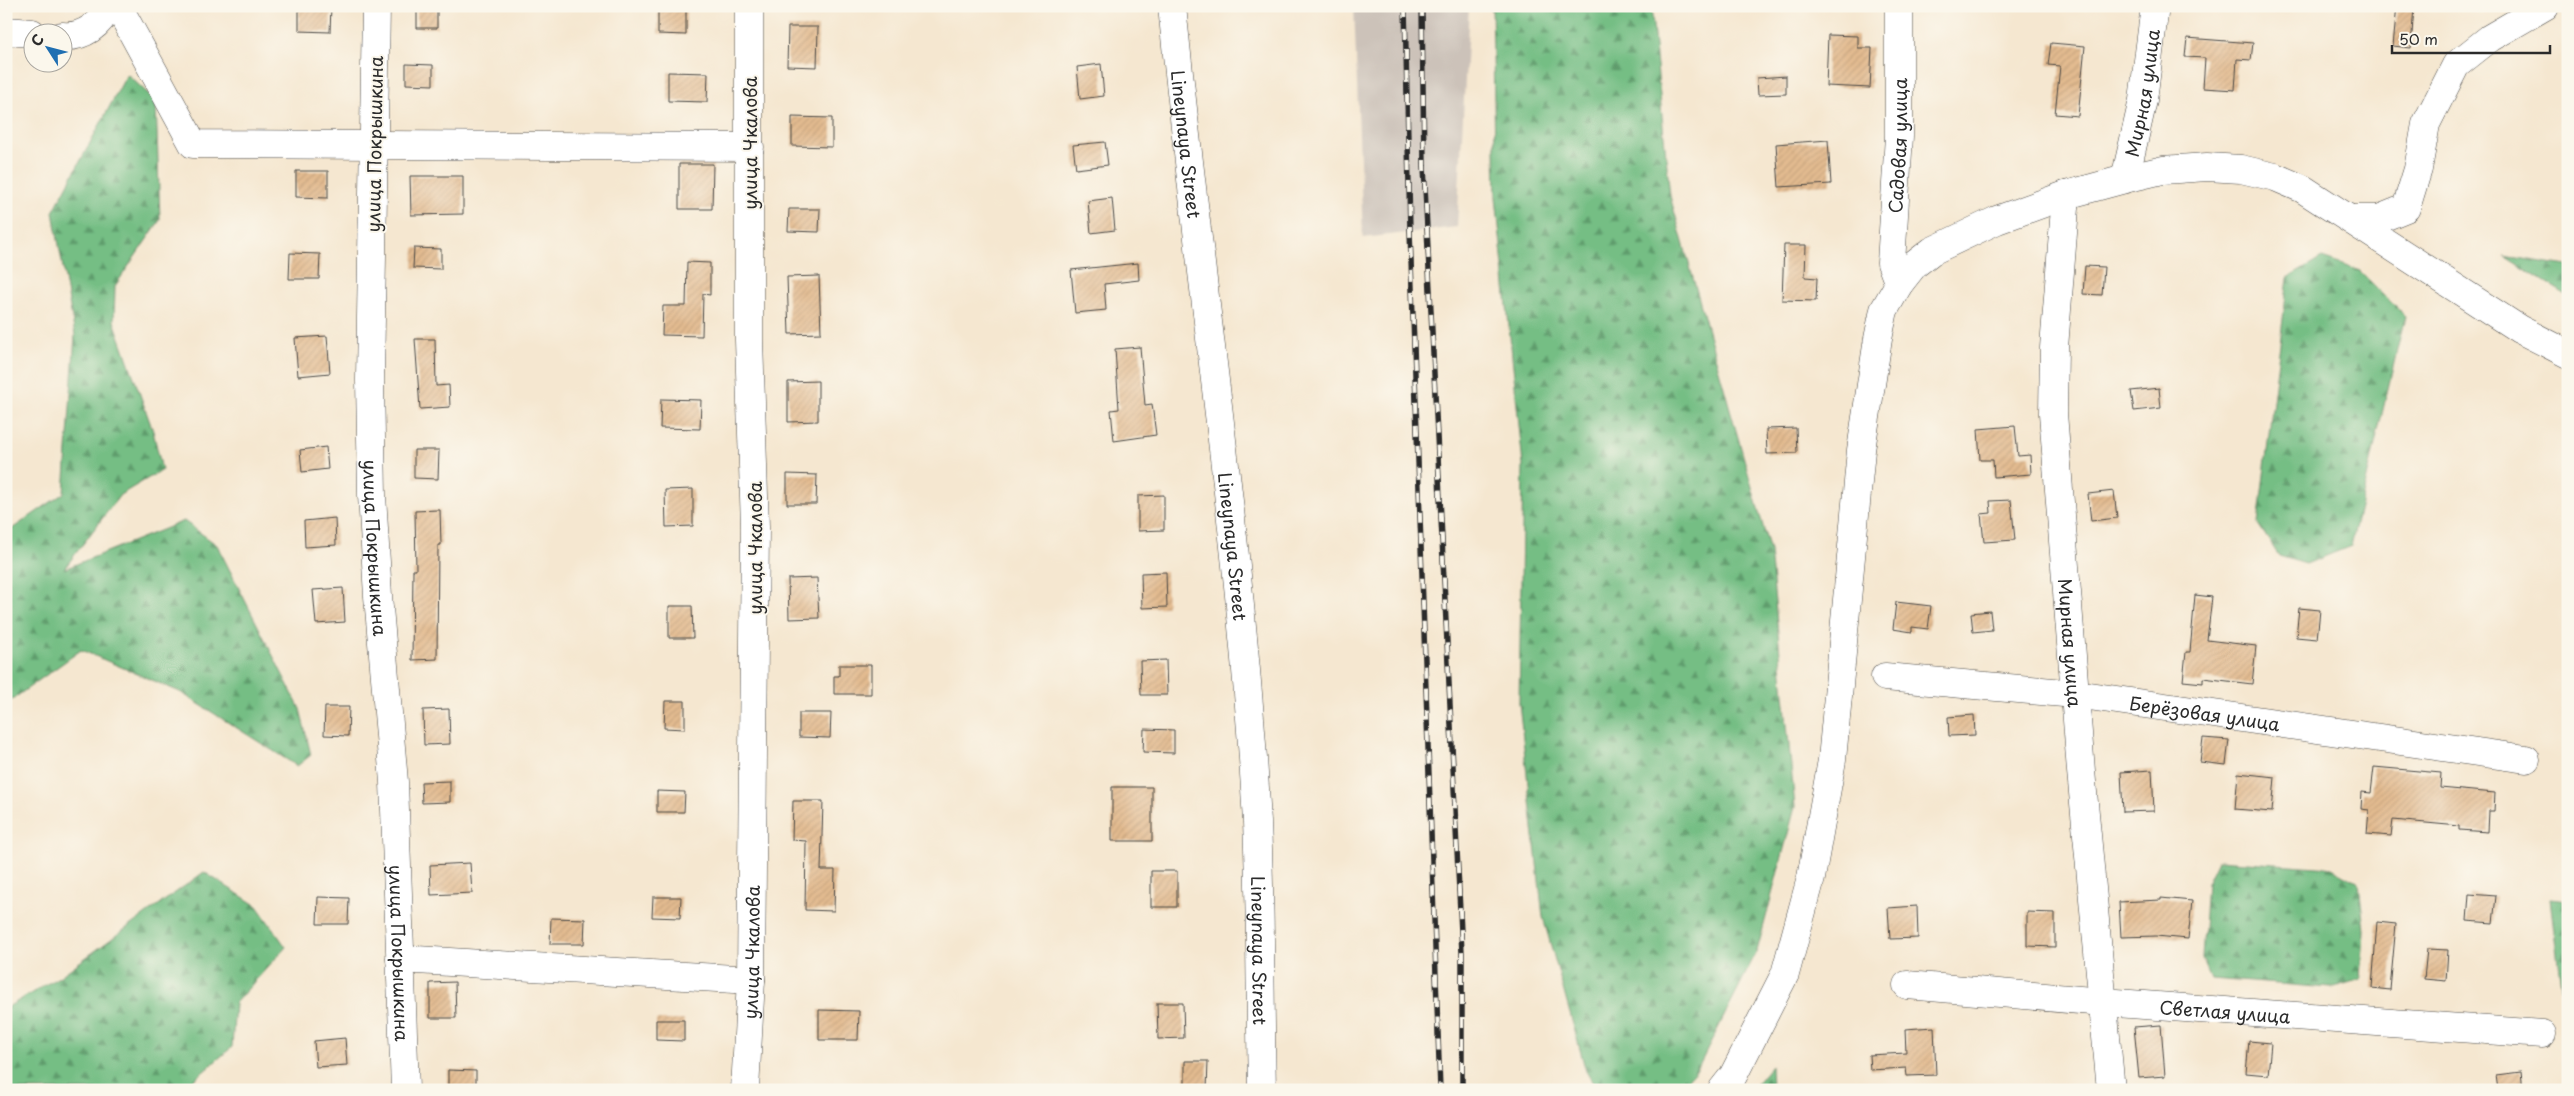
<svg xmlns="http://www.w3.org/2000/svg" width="2574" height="1096" viewBox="0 0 2574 1096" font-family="'Playpen Sans',sans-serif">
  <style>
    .industrial { fill: #ccc2b9 }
    .forest { fill: url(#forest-firs); stroke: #507458 }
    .building { fill: url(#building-hatch) }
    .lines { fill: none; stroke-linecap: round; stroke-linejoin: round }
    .minor-casing { stroke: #494744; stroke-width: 29 }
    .major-casing { stroke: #494744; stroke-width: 29 }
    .minor { stroke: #fff; stroke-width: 28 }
    .major { stroke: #fff; stroke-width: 28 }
    .rail-casing { stroke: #2b2b2b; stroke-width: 5.5 }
    .rail { stroke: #fbf7ec; stroke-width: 4; stroke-dasharray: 11; stroke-linecap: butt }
    .labels { text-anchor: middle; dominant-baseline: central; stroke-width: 4; stroke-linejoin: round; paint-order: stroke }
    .street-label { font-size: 18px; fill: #2b2b2b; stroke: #fbf7ec }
  </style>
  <defs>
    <pattern id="forest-firs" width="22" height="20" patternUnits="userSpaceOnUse" patternTransform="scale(1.25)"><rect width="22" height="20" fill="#74be84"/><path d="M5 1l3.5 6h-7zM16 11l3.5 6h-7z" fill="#5f9b6c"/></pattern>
    <pattern id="building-hatch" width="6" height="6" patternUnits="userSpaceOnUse" patternTransform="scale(1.25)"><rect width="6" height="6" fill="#e3bb90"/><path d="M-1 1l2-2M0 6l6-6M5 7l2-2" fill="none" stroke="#c3a17c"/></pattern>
  </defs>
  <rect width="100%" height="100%" fill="#fbf7ec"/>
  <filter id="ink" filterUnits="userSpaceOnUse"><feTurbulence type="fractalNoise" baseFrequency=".02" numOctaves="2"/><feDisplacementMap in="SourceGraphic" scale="10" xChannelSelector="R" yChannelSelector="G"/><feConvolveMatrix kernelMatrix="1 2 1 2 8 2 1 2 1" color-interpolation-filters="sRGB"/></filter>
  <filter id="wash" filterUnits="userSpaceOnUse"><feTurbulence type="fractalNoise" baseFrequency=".0096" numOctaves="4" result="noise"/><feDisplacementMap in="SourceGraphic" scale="20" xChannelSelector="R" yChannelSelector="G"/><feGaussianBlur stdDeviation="1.12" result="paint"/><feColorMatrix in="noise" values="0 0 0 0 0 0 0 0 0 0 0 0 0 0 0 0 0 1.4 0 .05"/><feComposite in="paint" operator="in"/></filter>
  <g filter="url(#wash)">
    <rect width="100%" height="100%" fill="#f5e7d0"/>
    <!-- industrial -->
    <path class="industrial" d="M1354,6H1469L1457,227L1363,238Z"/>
    <!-- forest -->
    <path class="forest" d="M1492,6H1651L1670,196L1770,551L1795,807L1757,951L1698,1068L1678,1090H1597L1586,1071L1543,917L1519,703L1523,465L1496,197Z
      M127,74L156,101L160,220L115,286L114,321L153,431L162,470L120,495L64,569L184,521L217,545L300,709L311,755L297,766L180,692L81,650L6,704V533L64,493L75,335L53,212Z
      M2504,256L2568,266V296Z
      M2322,258L2360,271L2405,316L2351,546L2306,564L2279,556L2258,524L2288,278Z
      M2218,860L2332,868L2359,883L2364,930L2361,979L2331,988L2211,979L2202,958L2207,883Z
      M204,872L257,906L286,947L235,1003L232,1047L182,1090H6V1008L59,977Z
      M2550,899L2568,901V1026H2566Z
      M1771,1066L1772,1090H1751Z"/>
    <g id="blocks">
      <!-- building -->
      <path class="building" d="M299,6H331L330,32L299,31Z
        M417,6H437V28H417Z
        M2397,6H2414L2411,48L2393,46Z
        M658,8H686V35L658,34Z
        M788,27H818L817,67L787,66Z
        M1828,35L1858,36V48H1872L1870,88L1826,86Z
        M2187,38L2253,43L2251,60L2237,59L2235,90L2203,88L2205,58L2185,57Z
        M2051,43L2085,46L2078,116L2055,114L2060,66L2048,65Z
        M406,64L433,65V85L406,84Z
        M1101,64L1104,96L1080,99L1077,67Z
        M668,72L708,73L707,102L668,101Z
        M1786,76V94L1758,95L1757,78Z
        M792,117L832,118V147L792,146Z
        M1828,140L1831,184L1779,187L1776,144Z
        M1105,142L1108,165L1076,169L1073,145Z
        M679,164H713L712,209H679Z
        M296,171H328V198L296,197Z
        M410,176H463V214L411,215Z
        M1112,198L1115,230L1091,233L1088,201Z
        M789,209H820L819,232L788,231Z
        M1784,245H1806L1805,277L1817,278L1816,301L1782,300Z
        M414,248L441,249V269L413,268Z
        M290,253L320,254L319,279H289Z
        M687,262L710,263V295L703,294L702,336L662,335L663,306H686Z
        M1138,263L1139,280L1104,284L1106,310L1075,313L1071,270Z
        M2085,266L2104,267L2102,295L2083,294Z
        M819,276L821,333L789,334L787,277Z
        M327,336L330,373L298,376L295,338Z
        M415,339H435L436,386L449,385L450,407L420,409Z
        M1140,347L1145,405L1152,404L1156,435L1114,441L1111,410L1119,409L1115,349Z
        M818,381V421L788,422V382Z
        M2159,388L2161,408L2134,411L2131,391Z
        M661,399L701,400L700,429L660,428Z
        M2015,426L2018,456L2030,455L2031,474L1994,477L1993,460H1980L1978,429Z
        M1796,428L1797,453L1767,454L1766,429Z
        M326,447L328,469L302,472L300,450Z
        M414,450H439L438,479L414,478Z
        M787,474L817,475L816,504H787Z
        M693,489V526L666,527L665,490Z
        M2114,491L2117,518L2091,521L2088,494Z
        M1164,495V530L1138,531V496Z
        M2011,500L2015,540L1984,542L1981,514L1991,513L1990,501Z
        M437,510H440L441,545H438L437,659L412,660L413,570H416L415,511Z
        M335,518L336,545L305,547L304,521Z
        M1166,572L1167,607L1142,608L1141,573Z
        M817,578L819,618L789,619L788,579Z
        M343,588L345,622L316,624L313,590Z
        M2195,595L2212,597L2207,640L2256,646L2252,684L2203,678V683L2183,681L2186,652H2190Z
        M1896,602L1931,606L1928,629L1912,627V632L1893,629Z
        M669,606H692L693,638H669Z
        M2299,608L2320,610L2317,639L2296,637Z
        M1990,611L1992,630L1973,632L1971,613Z
        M1166,660L1167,695H1141L1140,661Z
        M839,665H871V694H834V676H839Z
        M665,701H685V729L664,728Z
        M325,707H349L348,736L324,735Z
        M449,709L450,744L424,745L423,710Z
        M799,713H831L830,738L799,737Z
        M1974,715L1975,735L1949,736L1948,717Z
        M1144,729L1174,730V753L1143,752Z
        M2203,738L2229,740L2226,765L2200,762Z
        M2374,767L2441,773L2440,788L2495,793L2494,811H2489L2488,832L2459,830V826L2393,820L2391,836L2367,834L2369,810L2361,809L2362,792L2371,793Z
        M2152,770L2154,811L2123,812L2121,772Z
        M2238,773L2275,777L2272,812L2235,809Z
        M450,781V802L422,803L421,782Z
        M1112,787H1152V841H1112Z
        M657,791L685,792L684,812H657Z
        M793,801H823L821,870H835L834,911L805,910L806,841L792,840Z
        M470,863L472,893L431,895L430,865Z
        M1151,871H1177V907H1151Z
        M2469,894L2496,896L2493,923L2467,921Z
        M318,897L349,898L348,924H317Z
        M653,897H681L680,918L652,917Z
        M2161,898L2192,901L2188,939L2156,936L2121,937L2119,902L2161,900Z
        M1917,906L1918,938L1890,939L1888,908Z
        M2027,912L2055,913V947L2027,946Z
        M551,918L585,919L584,944H550Z
        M2377,922L2396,924L2390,990L2372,988Z
        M2427,949L2448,950L2446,981L2424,979Z
        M455,982L456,1018H430V983Z
        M1157,1003H1183L1184,1038L1158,1039Z
        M819,1010L859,1011L858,1040H819Z
        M656,1020H684V1041L656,1040Z
        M2161,1025L2165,1076L2139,1078L2134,1027Z
        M1934,1027L1936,1075L1907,1076L1906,1068L1870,1070L1869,1055L1906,1053L1905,1029Z
        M345,1038L347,1065L316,1067L314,1041Z
        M2249,1041L2271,1043L2268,1075L2246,1073Z
        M1185,1061H1208L1207,1090H1185Z
        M448,1070L476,1071V1090H448Z
        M2521,1072L2523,1090H2498L2496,1075Z"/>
    </g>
  </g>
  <g filter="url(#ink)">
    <use href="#blocks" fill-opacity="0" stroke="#494744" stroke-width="1"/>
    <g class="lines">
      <defs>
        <g id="minor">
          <path d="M118,6L193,144L750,147"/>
          <path id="s1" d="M376,6L370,380L372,495L378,596L394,782L405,1090"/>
          <path d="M6,31L32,33"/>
          <path d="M62,36C83,38 101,25 108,6"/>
          <path id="s2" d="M2125,179L2143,100L2155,6"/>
          <path id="s3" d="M2066,195L2054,348L2053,413L2081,771L2111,1090"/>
          <path d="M2351,219H2379L2406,208L2418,169L2426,124L2456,65L2490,38L2545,6"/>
          <path id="s4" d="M1899,284L1891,263L1899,136V6"/>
          <path id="s5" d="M1885,677L2075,694L2526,759"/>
          <path d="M400,959L751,980"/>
          <path id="s6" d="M1907,985L2103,1002L2542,1034"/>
          <path id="s7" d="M745,1090L751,980L755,527L749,340V6"/>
          <path d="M1722,1090L1733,1076L1785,974L1811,878L1832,760L1861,450L1878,339L1884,310L1899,284L1914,265L1932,251L1997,220L2066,195L2125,179L2163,170L2207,167L2241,169L2275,177L2303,189L2519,329L2568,354"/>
        </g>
        <g id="major">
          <path id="s8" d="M1172,6C1199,278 1242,549 1257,822C1261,911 1260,1001 1262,1090"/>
        </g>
      </defs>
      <!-- minor casing -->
      <use href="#minor" class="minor-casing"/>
      <!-- major casing -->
      <use href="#major" class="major-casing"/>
      <!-- minor -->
      <use href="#minor" class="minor"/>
      <!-- major -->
      <use href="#major" class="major"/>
      <defs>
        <path id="rail" d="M1405,6L1410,231L1440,1090
          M1422,6L1424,166L1462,953V1090"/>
      </defs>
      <!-- rail casing -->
      <use href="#rail" class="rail-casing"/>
      <!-- rail -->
      <use href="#rail" class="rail"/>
    </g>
  </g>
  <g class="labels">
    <!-- street labels -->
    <g class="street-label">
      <text stroke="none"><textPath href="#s2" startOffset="88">Мирная улица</textPath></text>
      <text transform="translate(749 143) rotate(-90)">улица Чкалова</text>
      <text transform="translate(374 144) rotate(-89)">улица Покрышкина</text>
      <text stroke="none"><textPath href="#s8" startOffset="139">Lineynaya Street</textPath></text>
      <text stroke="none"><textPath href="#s4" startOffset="140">Садовая улица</textPath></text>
      <text stroke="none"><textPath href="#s8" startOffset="544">Lineynaya Street</textPath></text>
      <text stroke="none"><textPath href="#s1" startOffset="542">улица Покрышкина</textPath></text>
      <text transform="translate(754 548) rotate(-90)">улица Чкалова</text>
      <text stroke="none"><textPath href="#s3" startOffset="449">Мирная улица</textPath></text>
      <text stroke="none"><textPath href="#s5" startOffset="322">Берёзовая улица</textPath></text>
      <text stroke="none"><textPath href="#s8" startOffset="949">Lineynaya Street</textPath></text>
      <text stroke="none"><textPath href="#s1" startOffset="948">улица Покрышкина</textPath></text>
      <text stroke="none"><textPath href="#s7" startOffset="138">улица Чкалова</textPath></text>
      <text stroke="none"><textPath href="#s6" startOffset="319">Светлая улица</textPath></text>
    </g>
  </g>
  <!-- margin -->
  <rect width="2574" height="1096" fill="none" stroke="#fbf7ec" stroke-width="25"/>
  <!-- north arrow -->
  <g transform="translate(48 48) rotate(306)"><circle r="24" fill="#fbf7ec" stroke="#a8a59f"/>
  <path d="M0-4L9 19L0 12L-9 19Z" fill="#1f6fb2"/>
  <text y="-8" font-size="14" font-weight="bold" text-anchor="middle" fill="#2b2b2b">С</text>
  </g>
  <!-- scale -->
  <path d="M2392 45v8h158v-8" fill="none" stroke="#2b2b2b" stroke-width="2.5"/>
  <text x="2399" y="45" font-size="15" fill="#2b2b2b" stroke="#fbf7ec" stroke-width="4" paint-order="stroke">50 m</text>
</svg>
